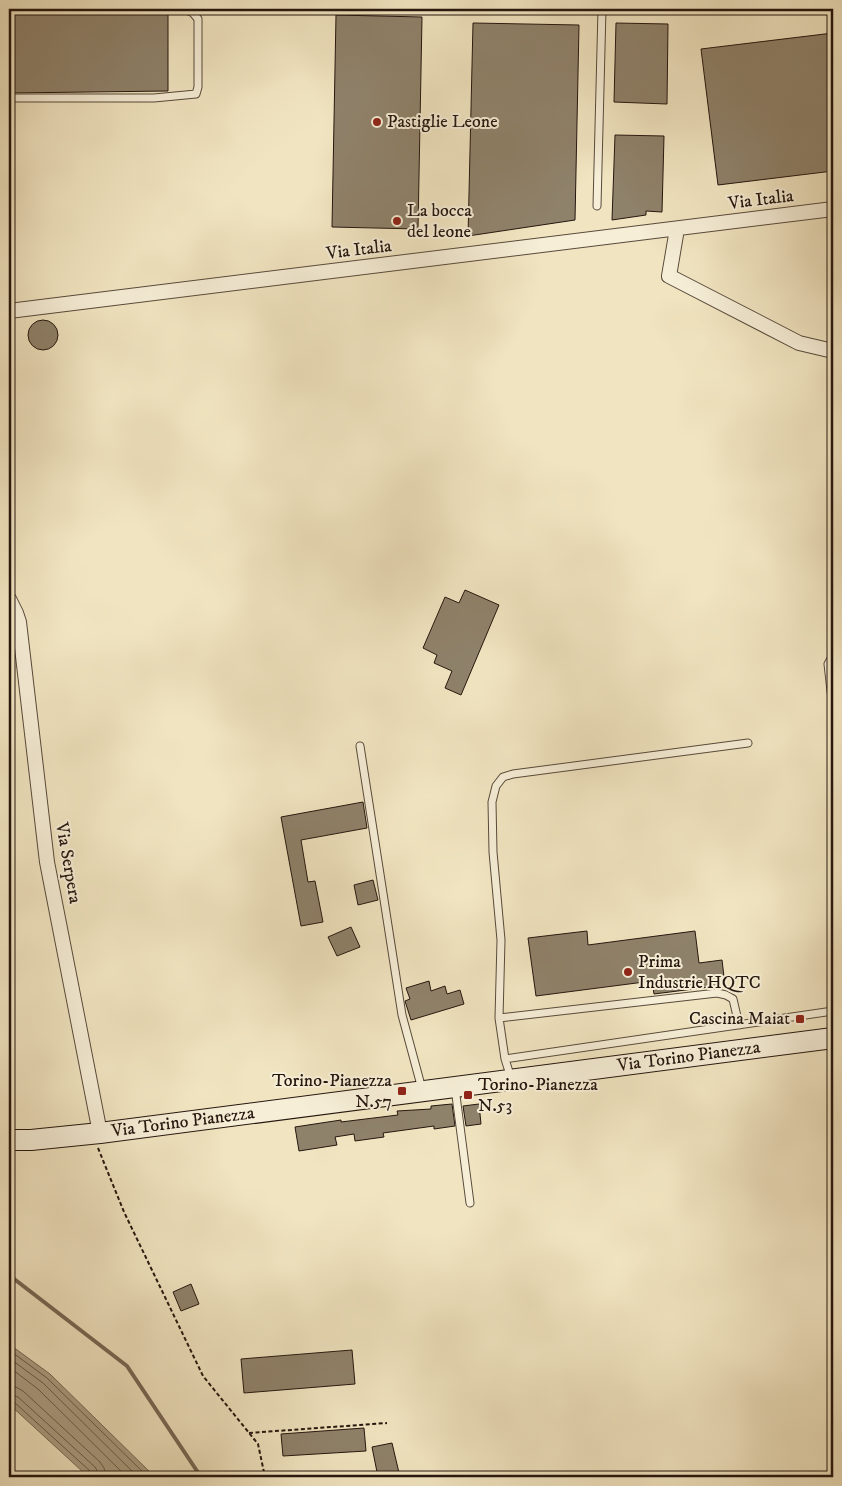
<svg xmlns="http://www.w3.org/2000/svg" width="842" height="1486" viewBox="0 0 842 1486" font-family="'IM FELL DW Pica',serif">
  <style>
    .water { fill: #ac9f84; stroke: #766855 }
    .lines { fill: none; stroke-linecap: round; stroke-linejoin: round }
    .shore { stroke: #685a49; stroke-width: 1 }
    .stream { stroke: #766855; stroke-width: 4 }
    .building { fill: #8f826b; stroke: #25160e }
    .lane-casing { stroke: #584a3b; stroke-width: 9 }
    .street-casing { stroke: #584a3b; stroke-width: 16 }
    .secondary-casing { stroke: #25160e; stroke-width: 22 }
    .path { stroke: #25160e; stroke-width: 2; stroke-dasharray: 4 2.5; stroke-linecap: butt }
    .lane { stroke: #f6eed7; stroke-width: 7 }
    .street { stroke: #f6eed7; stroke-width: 14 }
    .secondary { stroke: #f6eed7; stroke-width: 20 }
    .poi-dot { fill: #8f2418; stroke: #f6eed7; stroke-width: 2 }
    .labels { text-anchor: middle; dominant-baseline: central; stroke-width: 4; stroke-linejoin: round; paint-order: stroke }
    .poi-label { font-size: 18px; fill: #25160e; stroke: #f6eed7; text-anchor: start }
    .street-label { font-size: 18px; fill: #25160e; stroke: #f6eed7 }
  </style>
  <rect width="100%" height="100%" fill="#f1e5c1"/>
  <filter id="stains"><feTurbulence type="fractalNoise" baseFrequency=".004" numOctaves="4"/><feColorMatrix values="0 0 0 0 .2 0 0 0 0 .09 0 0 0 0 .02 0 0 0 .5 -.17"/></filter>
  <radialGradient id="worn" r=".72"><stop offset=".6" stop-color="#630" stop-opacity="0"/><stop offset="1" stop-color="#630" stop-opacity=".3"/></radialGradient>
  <!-- water -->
  <path class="water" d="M9,1344L50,1374L155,1477H89L83,1472L9,1404Z"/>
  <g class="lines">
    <!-- shore -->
    <path class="shore" d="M9,1350L47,1378L148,1477
      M9,1358L43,1383L138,1477
      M9,1367L38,1389L127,1477
      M9,1387H16L23,1391L100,1462L104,1468L106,1477
      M9,1394L18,1397L95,1467L98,1472V1477
      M9,1400L14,1402L90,1471L92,1477"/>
    <!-- stream -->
    <path class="stream" d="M9,1275L127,1366L201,1477"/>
  </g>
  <!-- building -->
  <path class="building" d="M9,9H29V14L168,13V91L9,93Z
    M336,15L422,17L418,229L332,227Z
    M473,23L579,25L575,220L468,236Z
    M616,23L668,24L667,104L614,102Z
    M833,33V171L718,185L701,49Z
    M615,135L664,136L662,212L646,211V215L612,220Z
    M28 335a15 15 0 1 1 30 0a15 15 0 1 1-30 0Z
    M465,590L499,605L461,695L445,688L452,671L434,663L437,655L423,648L445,597L459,603Z
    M363,802L367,828L301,840L308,882L315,881L323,922L301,926L281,817Z
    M373,880L378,900L358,905L354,885Z
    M351,927L360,947L337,956L328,937Z
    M587,931L588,945L695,931L699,963L722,960L725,985L654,994L652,981L536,996L528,938Z
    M429,981L431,991L445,986L447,994L460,990L464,1004L411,1020L405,1001L410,999L406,988Z
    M452,1104L455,1126L434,1129V1126L383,1133L384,1137L355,1141L354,1134L335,1137L337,1145L299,1151L295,1127L341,1120V1122L398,1115L397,1111L431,1109V1106Z
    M479,1104L481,1124L466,1126L463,1106Z
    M191,1284L199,1304L181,1311L173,1292Z
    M352,1350L355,1384L244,1393L241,1359Z
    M364,1428L366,1451L283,1456L281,1434Z
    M392,1443L400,1477H378L372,1447Z"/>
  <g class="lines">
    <defs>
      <path id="lane" d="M9,98H154L196,94L198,87V19L193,13L184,9
        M597,206L602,9
        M833,655L828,664L833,709
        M360,746L402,1015L422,1089
        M499,1018L717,993L726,995L733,999L739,1025
        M505,1059L499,1018L501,940L493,852L492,802L496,786L503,777L513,774L748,743
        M511,1078L505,1059L833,1011
        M455,1088L470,1203"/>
      <path id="street" d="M677,229L669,276L799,343L833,351
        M9,311L833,209
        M9,599L16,613L19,622L47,862L100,1133"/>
      <g id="secondary">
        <path id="s1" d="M9,1140H31L100,1133L833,1038"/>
      </g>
    </defs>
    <!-- lane casing -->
    <use href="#lane" class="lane-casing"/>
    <!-- street casing -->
    <use href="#street" class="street-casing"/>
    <!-- secondary casing -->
    <use href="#secondary" class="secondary-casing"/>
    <!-- path -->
    <path class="path" d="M98,1148L124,1212L203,1376L258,1444L265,1477
      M249,1433L387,1423"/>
    <!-- lane -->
    <use href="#lane" class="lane"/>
    <!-- street -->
    <use href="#street" class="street"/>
    <!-- secondary -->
    <use href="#secondary" class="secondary"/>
  </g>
  <!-- markers -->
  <g class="poi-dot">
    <circle cx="377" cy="122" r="5"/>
    <circle cx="397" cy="221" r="5"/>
    <circle cx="628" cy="972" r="5"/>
    <rect x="795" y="1014" width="10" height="10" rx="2.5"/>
    <rect x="397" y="1086" width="10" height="10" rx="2.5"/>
    <rect x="463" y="1090" width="10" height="10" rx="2.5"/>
  </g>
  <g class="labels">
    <!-- poi labels -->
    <g class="poi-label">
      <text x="387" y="122">Pastiglie Leone</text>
      <text x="407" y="211">La bocca<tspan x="407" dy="21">del leone</tspan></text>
      <text x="638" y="962">Prima<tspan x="638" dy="21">Industrie HQTC</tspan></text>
      <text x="790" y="1019" text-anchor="end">Cascina Maiat</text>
      <text x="392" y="1081" text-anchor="end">Torino-Pianezza<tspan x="392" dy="21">N.57</tspan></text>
      <text x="478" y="1085">Torino-Pianezza<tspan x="478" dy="21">N.53</tspan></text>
    </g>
    <!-- street labels -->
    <g class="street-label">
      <text transform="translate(761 200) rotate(-7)">Via Italia</text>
      <text transform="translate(359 250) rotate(-7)">Via Italia</text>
      <text transform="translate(68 863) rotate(80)">Via Serpera</text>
      <text stroke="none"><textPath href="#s1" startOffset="685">Via Torino Pianezza</textPath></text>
      <text stroke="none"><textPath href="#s1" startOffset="175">Via Torino Pianezza</textPath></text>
    </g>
  </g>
  <!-- margin -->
  <rect width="842" height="1486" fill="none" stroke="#f1e5c1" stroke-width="30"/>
  <rect x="10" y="10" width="822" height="1466" fill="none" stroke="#25160e" stroke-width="2.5"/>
  <rect x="15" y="15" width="812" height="1456" fill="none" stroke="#25160e"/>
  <rect width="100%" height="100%" filter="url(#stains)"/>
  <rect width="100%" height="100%" fill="url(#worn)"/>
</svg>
